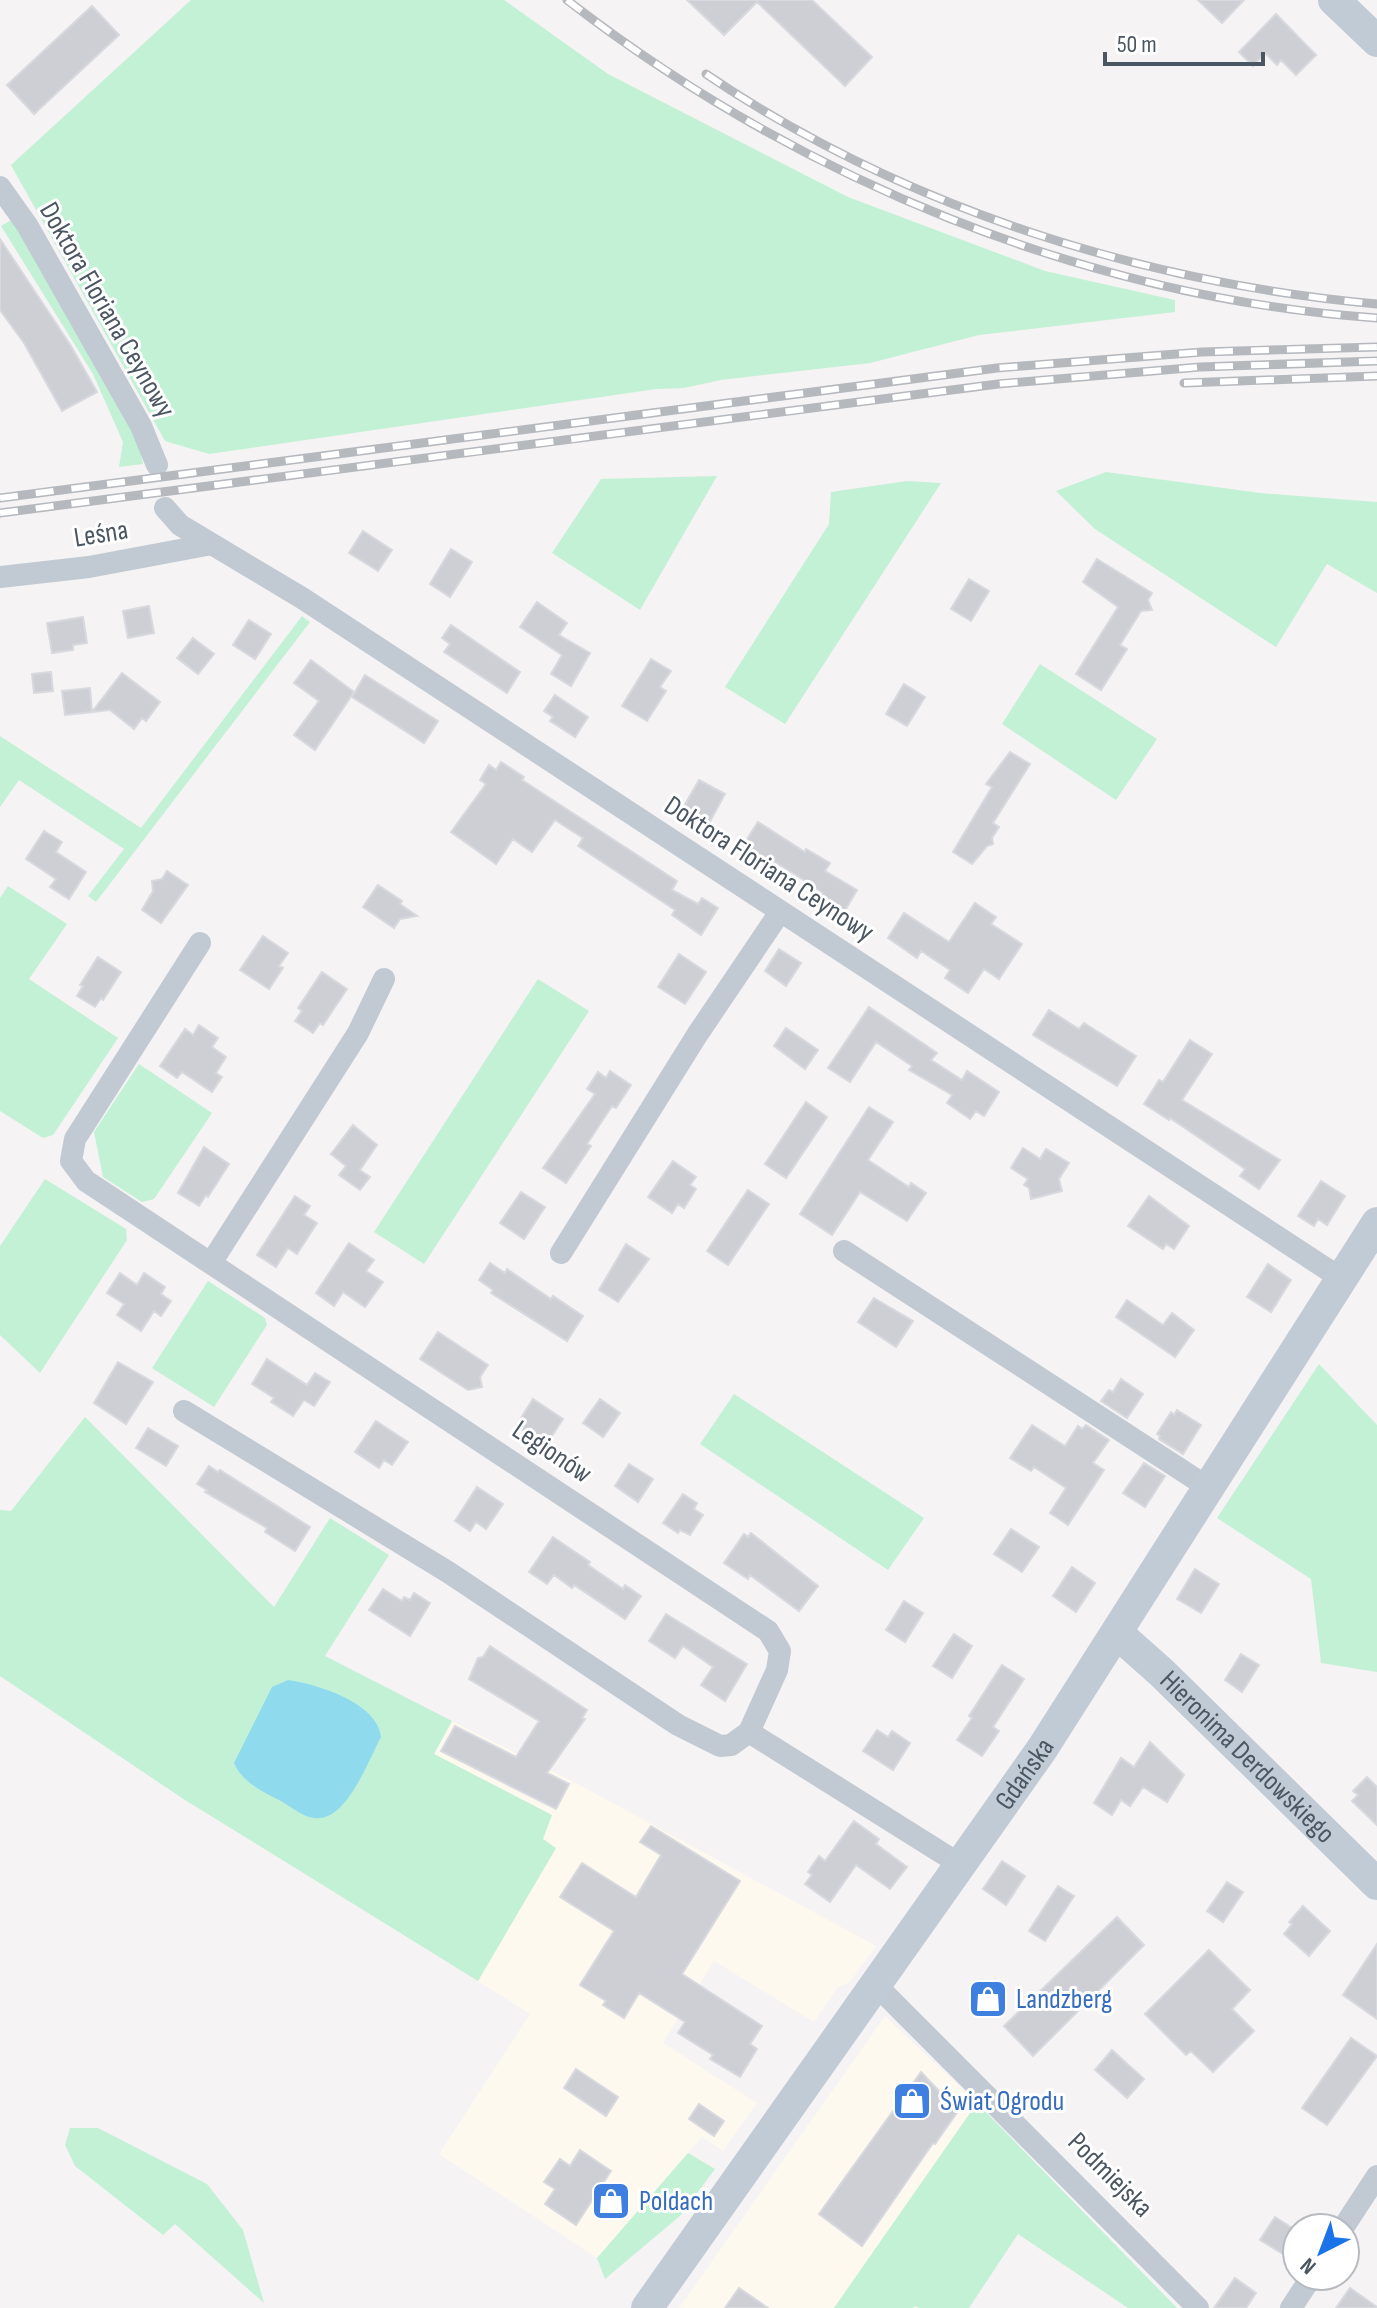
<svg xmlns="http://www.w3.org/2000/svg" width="1377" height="2308" viewBox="0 0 1377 2308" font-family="'Sofia Sans Condensed',sans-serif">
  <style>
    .commercial { fill: #fdf9ef }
    .green { fill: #c3f1d5 }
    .water { fill: #90daee }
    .building { fill: #cdcfd5; stroke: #d7d9de; stroke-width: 2 }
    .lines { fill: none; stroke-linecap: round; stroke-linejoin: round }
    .street { stroke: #c1cad2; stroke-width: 22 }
    .secondary { stroke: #c1cbd6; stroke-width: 32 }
    .rail-casing { stroke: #b5b8bd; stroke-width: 9 }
    .rail { stroke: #fff; stroke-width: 6; stroke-dasharray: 18; stroke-linecap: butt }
    .labels { text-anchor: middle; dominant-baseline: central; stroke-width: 6; stroke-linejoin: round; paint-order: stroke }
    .street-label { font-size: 28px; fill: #4a5661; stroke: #fff }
    .shop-label { font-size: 28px; fill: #366cbe; stroke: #fff; text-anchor: start }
  </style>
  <rect width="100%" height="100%" fill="#f5f3f3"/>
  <!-- commercial -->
  <path class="commercial" d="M452,1721L574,1782L876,1946L849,1983L838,1987L814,2022L714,1961L663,2043L757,2103L723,2151L702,2137L597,2258L439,2154L530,2014L478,1981L556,1849L543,1839L552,1815L434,1754Z
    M885,2016L977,2103L834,2308H679Z"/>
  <!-- green -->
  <path class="green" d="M191,0H504L608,74L848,197L1045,271L1175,300V312L979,335L870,363L721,380L684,388L656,389L209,454L165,441L11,165Z
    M13,219L139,444L143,464L119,467L123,442L93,374L1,226Z
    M1106,472L1260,493L1377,502V593L1327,564L1276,647L1095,529L1056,491Z
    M717,476L640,610L552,553L601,479Z
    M907,481L941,483L785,724L725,687L829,524L831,492Z
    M302,616L310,622L96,902L88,896L124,849L19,780L0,807V736L141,828Z
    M1040,664L1157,739L1116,800L1002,724Z
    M8,886L67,924L29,979L118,1038L53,1135L43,1138L0,1111V898Z
    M538,979L589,1011L424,1264L374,1232Z
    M139,1064L212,1113L154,1199L142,1202L103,1177L94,1132Z
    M45,1179L126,1229L127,1240L40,1373L0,1335V1246Z
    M208,1281L265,1318L267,1325L214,1407L152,1368Z
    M1319,1364L1377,1425V1672L1321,1663L1311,1579L1217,1518Z
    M734,1394L924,1518L888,1570L700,1444Z
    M85,1417L274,1607L330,1518L389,1555L325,1656L452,1721L434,1754L552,1815L543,1839L556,1848L478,1981L185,1800L0,1676V1510L11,1511Z
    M977,2103L1177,2308H1128L1018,2234L969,2308H919L915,2306L913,2308H834Z
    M70,2128H98L207,2184L243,2230L264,2303L175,2224L163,2235L75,2166L65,2145Z
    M688,2153L715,2169L681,2215L605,2279L597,2258Z"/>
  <!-- water -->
  <path class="water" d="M288,1680C317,1684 378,1703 381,1737C368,1761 346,1823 314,1818C303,1817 290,1806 281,1801C263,1792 242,1782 234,1763L272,1687Z"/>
  <!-- building -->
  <path class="building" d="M687,0H812L872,57L845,86L757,2L724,35Z
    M1198,0H1244L1222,23Z
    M92,6L119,35L34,114L7,85Z
    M1276,14L1316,55L1296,75L1281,60L1277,65L1265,53L1253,66L1239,52Z
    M0,239L71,346L97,392L62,411L24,343L0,310Z
    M363,531L392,550L378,571L349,553Z
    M451,549L472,562L450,597L430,584Z
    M1097,559L1152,593L1148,600L1152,610L1141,611L1120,645L1127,649L1101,690L1076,674L1118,607L1083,582Z
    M969,579L989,591L971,621L951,609Z
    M537,602L567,623L559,635L590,653L571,686L551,674L562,655L520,627Z
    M149,606L154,633L128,638L123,611Z
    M83,617L87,643L73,645V650L52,653L47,623Z
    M249,620L271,634L255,659L233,645Z
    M451,625L520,672L507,693L444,652L450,644L442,638Z
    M193,638L214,654L198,674L177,658Z
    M651,659L671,671L660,687L666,691L647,721L622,706Z
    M311,660L354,692L315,750L294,735L319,701L294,683Z
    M51,672L53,691L34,693L32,674Z
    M122,673L160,702L146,721L142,718L134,729L110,710L92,712Z
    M365,675L438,721L424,743L352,697Z
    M904,684L925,697L907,726L886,714Z
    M90,688L92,712L65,715L62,691Z
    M555,695L588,717L575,737L550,721L553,717L544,711Z
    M1010,752L1030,764L993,823L999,827L992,838L993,844L987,846L972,864L953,852L992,787L986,784Z
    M501,762L524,777L522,780L677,881L672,890L698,904L702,898L718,908L701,935L672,915L675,910L578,846L583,838L555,820L532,852L513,839L496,864L451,832L486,784L480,780L489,765L496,770Z
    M699,780L725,794L709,823L683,808Z
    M758,822L805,852L806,849L830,863L825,871L857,890L843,914L819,898L822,893L802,879L768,858L766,862L742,847Z
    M44,831L62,842L56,852L86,872L69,899L50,887L56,879L26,859Z
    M167,871L188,885L161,923L142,910L153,891L152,881L162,879Z
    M378,885L402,901L400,904L417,916L400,919L394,928L363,907Z
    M975,903L996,917L991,924L1022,944L999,979L984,969L968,993L945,978L950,970L921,951L917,958L888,938L904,913L949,942Z
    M263,936L288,953L279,966L283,968L269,989L240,970Z
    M779,949L801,963L786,986L765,971Z
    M679,954L706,972L685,1004L658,987Z
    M98,957L121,972L103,1000L101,998L95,1007L77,996L83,986L80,985Z
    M322,972L347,989L323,1025L320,1023L313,1033L295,1021L302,1011L298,1008Z
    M869,1007L937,1053L931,1060L962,1080L967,1071L999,1092L984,1116L976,1111L970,1119L947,1103L952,1095L909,1070L912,1066L876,1042L850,1082L828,1068Z
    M1049,1010L1079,1029L1084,1023L1136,1056L1117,1086L1033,1035Z
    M199,1025L218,1038L212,1047L226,1057L216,1073L222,1077L212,1092L182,1072L177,1078L160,1066L185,1029L193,1035Z
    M786,1028L818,1050L805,1069L774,1046Z
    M1190,1040L1212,1054L1182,1100L1280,1160L1259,1189L1240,1176L1245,1169L1170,1118L1169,1120L1144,1104L1159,1080L1163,1082Z
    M610,1071L631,1085L616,1108L612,1106L587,1144L591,1146L566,1183L543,1168L595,1094L587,1089L598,1072L606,1078Z
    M806,1102L827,1117L786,1178L765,1164Z
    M869,1107L893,1122L868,1160L909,1187L911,1183L926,1193L907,1221L860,1192L832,1235L800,1214Z
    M353,1125L377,1145L360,1170L370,1177L360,1190L339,1175L346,1166L331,1154Z
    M204,1147L229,1164L208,1197L206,1195L199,1206L178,1193Z
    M1023,1148L1040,1159L1046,1149L1069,1163L1059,1179L1062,1191L1031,1199L1029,1188L1024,1185L1028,1179L1011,1168Z
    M673,1161L696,1177L690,1185L696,1189L684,1208L678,1204L672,1213L648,1197Z
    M1321,1181L1345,1196L1327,1225L1318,1219L1314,1226L1298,1216Z
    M748,1190L769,1204L728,1265L707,1251Z
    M521,1192L545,1207L524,1239L500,1223Z
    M295,1196L310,1206L304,1215L317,1223L297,1254L288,1248L276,1267L257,1255Z
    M1149,1196L1189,1226L1174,1249L1166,1244L1163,1249L1128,1226Z
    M349,1243L374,1260L366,1271L383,1282L365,1307L343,1292L334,1306L316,1293Z
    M626,1244L649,1259L618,1302L599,1290Z
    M490,1263L505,1273L507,1269L551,1299L553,1296L583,1316L567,1341L491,1293L493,1290L479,1280Z
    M1268,1264L1291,1280L1271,1312L1247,1297Z
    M120,1273L137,1285L144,1273L165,1287L161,1294L171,1301L161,1316L154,1311L141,1331L117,1315L124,1304L107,1293Z
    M874,1298L913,1321L896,1347L858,1322Z
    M1127,1300L1163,1325L1172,1313L1194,1330L1175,1357L1116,1317Z
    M438,1332L488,1365L480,1377L482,1387L468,1390L420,1359Z
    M267,1359L307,1385L315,1373L330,1382L314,1406L304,1400L293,1416L271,1402L274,1398L252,1384Z
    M118,1362L153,1382L126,1424L94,1403Z
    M1121,1379L1143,1394L1127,1418L1101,1401L1109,1390L1113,1392Z
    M533,1399L563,1419L546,1445L516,1426Z
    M600,1399L620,1413L603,1437L583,1423Z
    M1177,1410L1201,1425L1183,1454L1159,1439L1160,1436L1157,1434L1171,1412L1174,1415Z
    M376,1421L408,1442L392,1465L384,1460L379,1468L355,1452Z
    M1032,1425L1065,1446L1078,1426L1082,1429L1086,1425L1109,1440L1093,1463L1104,1470L1068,1525L1050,1513L1066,1488L1034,1467L1031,1471L1010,1458Z
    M148,1428L178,1446L166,1466L136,1448Z
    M1144,1463L1165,1476L1145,1507L1123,1493Z
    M629,1464L653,1479L638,1502L615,1486Z
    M209,1466L218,1472L220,1470L310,1527L295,1551L265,1532L267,1528L205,1492L207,1490L197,1484Z
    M477,1487L503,1504L486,1529L476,1522L470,1531L455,1521Z
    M683,1494L697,1503L694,1509L703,1515L690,1535L680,1530L678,1533L663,1523Z
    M1011,1529L1039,1547L1022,1572L994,1554Z
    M751,1533L818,1586L799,1611L750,1575L748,1579L724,1563L744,1534L748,1537Z
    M553,1537L590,1562L588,1565L623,1589L625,1585L641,1596L625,1619L574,1585L572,1588L554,1575L547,1584L529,1572Z
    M1072,1567L1095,1583L1076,1612L1053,1596Z
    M1195,1569L1219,1584L1201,1613L1177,1599Z
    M383,1589L402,1601L404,1597L410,1600L414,1593L430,1603L410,1636L369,1610Z
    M904,1601L923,1613L905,1642L886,1630Z
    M666,1614L747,1664L725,1701L701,1685L713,1667L683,1646L675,1658L649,1641Z
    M954,1634L972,1646L952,1678L933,1666Z
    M490,1646L587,1710L582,1718L585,1719L547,1773L569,1784L556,1809L441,1751L455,1726L516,1757L539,1721L469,1679L478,1658L483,1657Z
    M1241,1654L1259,1665L1242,1692L1225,1680Z
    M1002,1665L1024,1679L993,1727L999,1731L982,1756L957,1740L972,1718L969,1716Z
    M877,1730L888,1737L892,1731L910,1743L893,1770L863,1751Z
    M1150,1742L1184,1775L1167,1802L1143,1787L1130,1806L1121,1800L1112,1815L1094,1803L1121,1758L1134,1767Z
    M1367,1777L1377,1787V1825L1352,1801L1358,1795L1353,1791Z
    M854,1821L879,1839L876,1844L907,1867L890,1889L856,1865L830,1902L805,1884L812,1875L808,1872L819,1856L825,1861Z
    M651,1826L740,1881L682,1974L762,2026L750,2044L757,2049L740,2077L710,2059L713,2055L678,2033L685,2022L639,1993L624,2018L603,2005L606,2001L580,1985L614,1931L560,1897L582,1863L636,1897L661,1855L640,1842Z
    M1002,1861L1025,1876L1006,1905L983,1889Z
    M1227,1882L1243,1892L1223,1922L1207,1911Z
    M1058,1886L1074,1896L1045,1941L1029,1931Z
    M1303,1906L1330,1931L1309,1956L1284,1934L1292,1924L1289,1922Z
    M1117,1917L1144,1945L1033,2056L1004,2026Z
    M1377,1944V2019L1343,1995Z
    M1209,1950L1250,1990L1232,2009L1254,2031L1213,2072L1191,2051L1186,2055L1145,2014Z
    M1351,2038L1377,2056L1327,2125L1302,2108Z
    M1112,2050L1144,2079L1127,2098L1095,2070Z
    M576,2069L618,2097L606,2116L564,2088Z
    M921,2072L958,2111L935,2144L933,2143L862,2246L819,2214Z
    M699,2104L724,2121L714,2136L689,2119Z
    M580,2150L611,2171L576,2225L545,2204L555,2189L544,2182L560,2159L570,2166Z
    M1275,2217L1297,2231V2242L1288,2257L1260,2240Z
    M1235,2278L1256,2293L1246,2308H1214Z
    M739,2288L768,2308H725Z
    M1350,2288L1377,2307V2308H1336Z"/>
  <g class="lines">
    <!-- street -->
    <path class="street" d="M0,187L27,225L141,426L157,465
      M165,508L180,525L302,598L1342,1279
      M0,577L89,567L212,544
      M844,1251L1209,1488
      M561,1253L697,1035L780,912
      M211,1263L358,1033L384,979
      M184,1411L448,1572L678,1725L720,1746L731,1745L749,1732L777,1670L780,1651L768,1631L86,1181L71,1161L75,1139L200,943
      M749,1732L961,1865
      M876,1985L1198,2308
      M1343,2228L1377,2176
      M1291,2308L1312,2276"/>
    <!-- secondary -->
    <g class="secondary">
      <path d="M1334,0L1377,41"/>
      <path id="s1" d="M1117,1633L1162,1673L1377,1884"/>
      <path id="s2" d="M647,2308L1042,1749L1377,1223"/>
    </g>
    <defs>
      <path id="rail" d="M567,0C797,178 1086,298 1377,318
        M706,74C902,207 1142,283 1377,304
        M1184,383L1377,376
        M0,498L997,368L1202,352L1377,347
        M0,513L998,384L1200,367L1377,361"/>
    </defs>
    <!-- rail casing -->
    <use href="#rail" class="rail-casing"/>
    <!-- rail -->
    <use href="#rail" class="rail"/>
  </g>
  <!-- icons -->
  <defs>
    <symbol id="shop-square" viewBox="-11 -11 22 22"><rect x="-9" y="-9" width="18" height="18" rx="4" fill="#3f7fe0" stroke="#fff"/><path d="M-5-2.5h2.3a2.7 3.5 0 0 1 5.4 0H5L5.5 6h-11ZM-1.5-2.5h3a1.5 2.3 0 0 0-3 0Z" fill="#fff"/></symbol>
  </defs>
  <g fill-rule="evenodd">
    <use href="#shop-square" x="966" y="1977" width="44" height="44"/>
    <use href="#shop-square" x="890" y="2079" width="44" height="44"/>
    <use href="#shop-square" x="589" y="2179" width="44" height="44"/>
  </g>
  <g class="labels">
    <!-- street labels -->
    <g class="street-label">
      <text transform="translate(107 310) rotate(60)">Doktora Floriana Ceynowy</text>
      <text transform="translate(101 534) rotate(-9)">Leśna</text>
      <text transform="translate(769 869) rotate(33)">Doktora Floriana Ceynowy</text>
      <text transform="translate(552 1452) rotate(34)">Legionów</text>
      <text stroke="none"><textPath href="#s1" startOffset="180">Hieronima Derdowskiego</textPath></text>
      <text stroke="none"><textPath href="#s2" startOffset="654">Gdańska</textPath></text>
      <text transform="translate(1110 2175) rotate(45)">Podmiejska</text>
    </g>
    <!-- shop labels -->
    <g class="shop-label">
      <text x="1016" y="1999">Landzberg</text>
      <text x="940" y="2101">Świat Ogrodu</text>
      <text x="639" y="2201">Poldach</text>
    </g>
  </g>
  <!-- north arrow -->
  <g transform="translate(1321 2252) rotate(222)"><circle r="38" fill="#ffffff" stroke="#b7bbc0" stroke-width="2"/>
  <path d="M0-6L14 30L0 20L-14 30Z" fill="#1a73e8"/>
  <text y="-12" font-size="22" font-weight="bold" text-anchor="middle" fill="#4a5661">N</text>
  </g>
  <!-- scale -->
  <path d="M1105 52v12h158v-12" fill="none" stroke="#4a5661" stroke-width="4"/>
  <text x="1117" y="52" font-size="24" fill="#4a5661" stroke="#ffffff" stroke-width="6" paint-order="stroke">50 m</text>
</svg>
